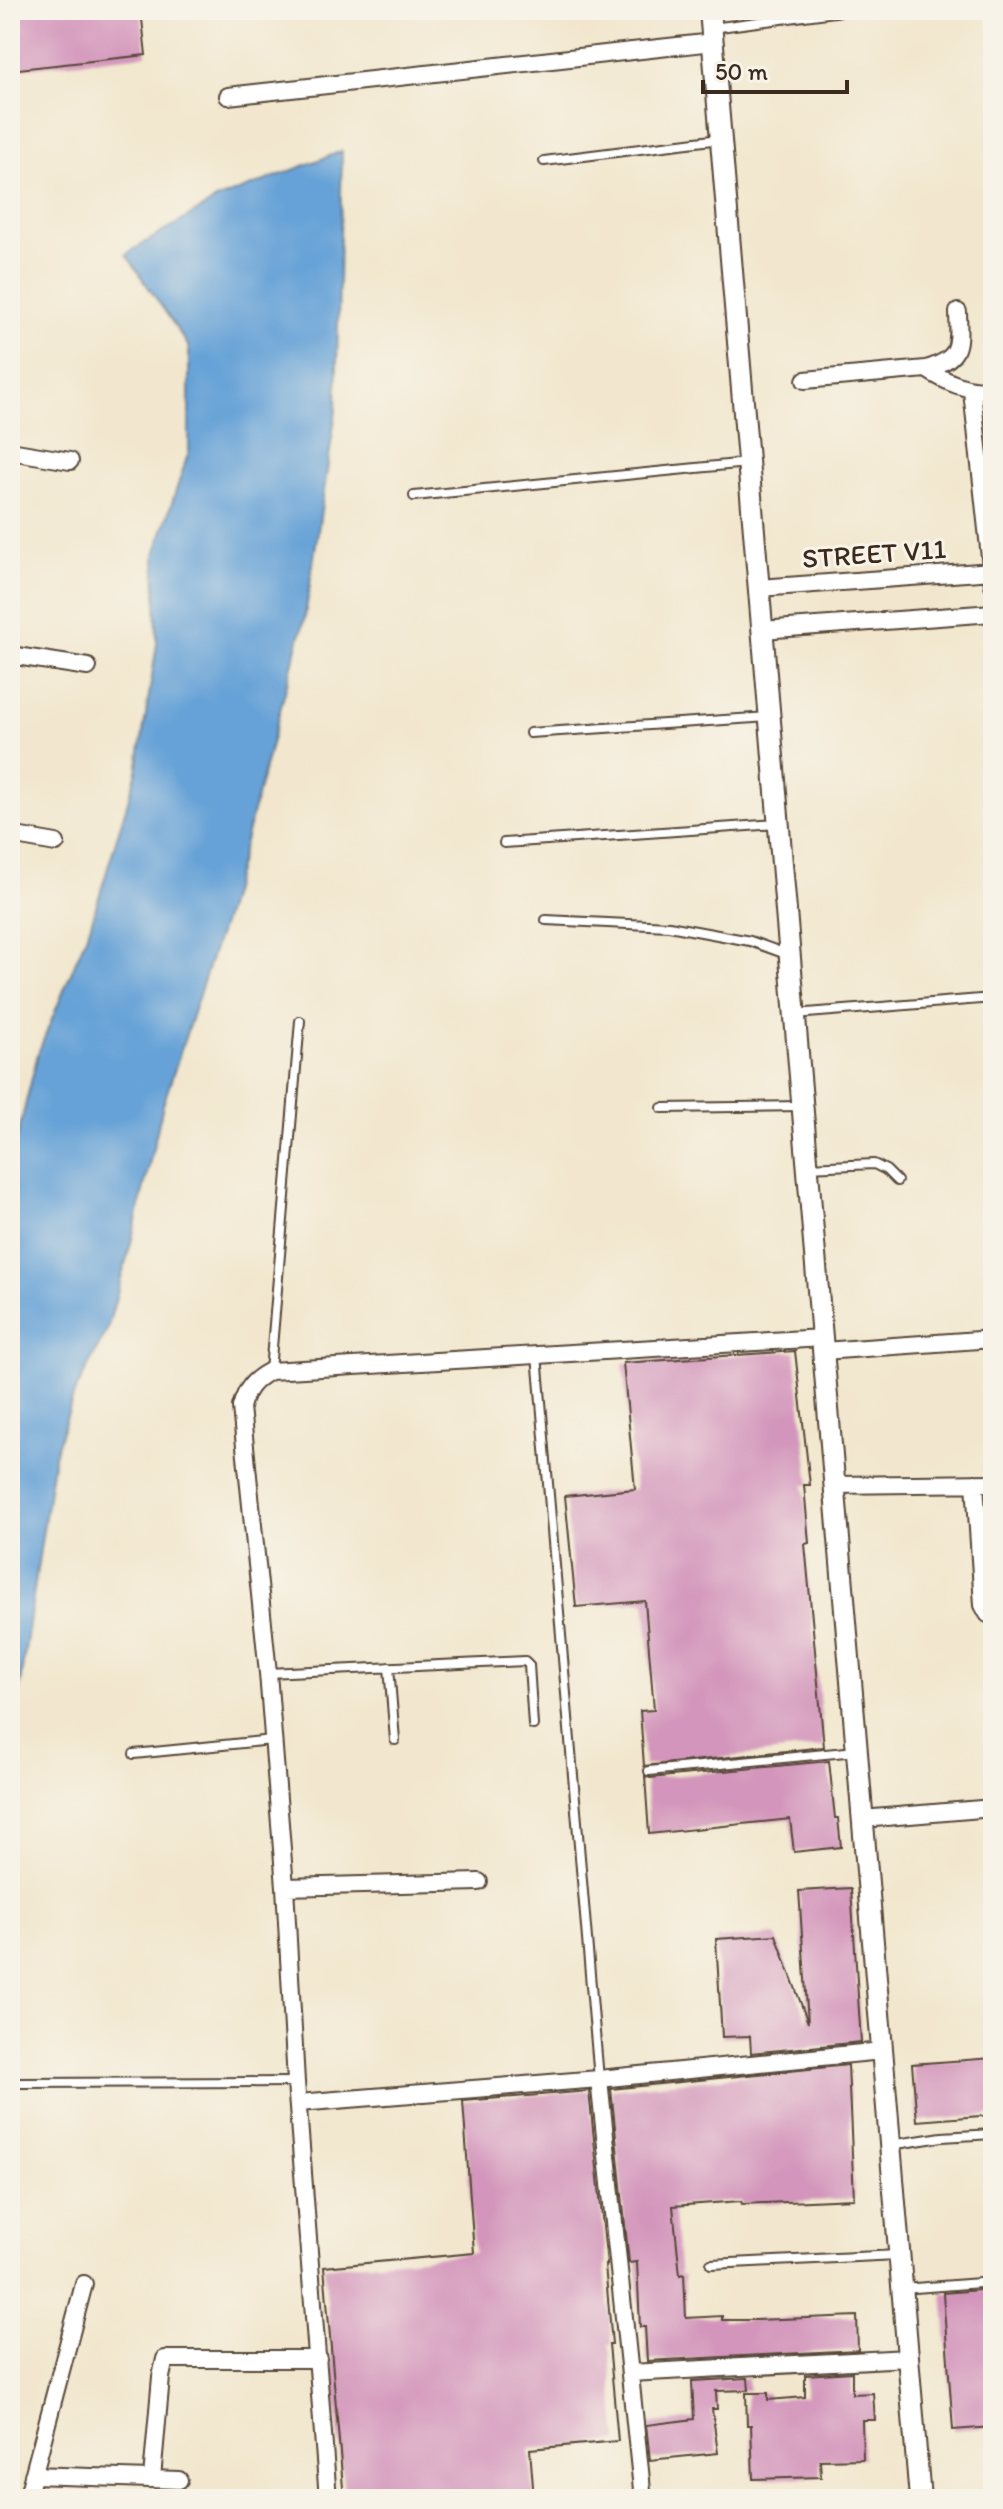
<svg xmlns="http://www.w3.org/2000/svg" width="1003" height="2509" viewBox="0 0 1003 2509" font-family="Itim,sans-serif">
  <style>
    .water { fill: #66a2d7; stroke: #50667a; stroke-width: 2 }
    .building { fill: #d395bb }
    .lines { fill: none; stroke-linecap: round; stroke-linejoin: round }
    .service-casing { stroke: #564638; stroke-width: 12 }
    .minor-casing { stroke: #564638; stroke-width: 20 }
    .tertiary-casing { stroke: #564638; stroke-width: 24 }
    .service { stroke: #fff; stroke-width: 8 }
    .minor { stroke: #fff; stroke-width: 16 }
    .tertiary { stroke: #fff; stroke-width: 20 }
    .labels { text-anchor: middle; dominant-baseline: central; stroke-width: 6; stroke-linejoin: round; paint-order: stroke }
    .street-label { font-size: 28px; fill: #3b2a1e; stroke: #f7f3e8 }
  </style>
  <rect width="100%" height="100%" fill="#f7f3e8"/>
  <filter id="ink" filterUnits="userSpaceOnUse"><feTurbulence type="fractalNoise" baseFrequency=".0125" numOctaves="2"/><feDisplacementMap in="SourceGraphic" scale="16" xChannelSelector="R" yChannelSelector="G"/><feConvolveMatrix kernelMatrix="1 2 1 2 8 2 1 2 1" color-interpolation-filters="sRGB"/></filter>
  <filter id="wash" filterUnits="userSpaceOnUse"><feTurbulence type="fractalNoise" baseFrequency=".006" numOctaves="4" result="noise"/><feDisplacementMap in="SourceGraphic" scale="32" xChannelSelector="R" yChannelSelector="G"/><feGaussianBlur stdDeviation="1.8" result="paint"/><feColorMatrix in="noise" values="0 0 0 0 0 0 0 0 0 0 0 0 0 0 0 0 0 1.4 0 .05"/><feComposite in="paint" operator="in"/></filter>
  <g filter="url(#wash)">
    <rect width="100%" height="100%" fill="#f2e7ce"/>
    <!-- water -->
    <path class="water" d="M342,151L336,411L305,617L226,912L163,1105L131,1243L107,1330L74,1394L54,1456L10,1751V1167L38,1053L90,927L137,771L157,644L155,554L189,451V347L126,254L218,199Z"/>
    <g id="blocks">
      <!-- building -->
      <path class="building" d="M10,10H141L146,55L10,70Z
        M795,1351L810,1485H804L809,1543L805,1544L824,1747L644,1766L640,1711L654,1710L645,1601L576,1607L565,1496L635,1489L623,1363Z
        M829,1761L835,1818H838L841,1847L794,1852L790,1819L649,1834L645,1776L650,1778Z
        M851,1888L861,2042L751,2053L750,2036L722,2037L716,1939L776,1935L808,2023L799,1891Z
        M993,2058V2115L917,2121L912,2064Z
        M848,2065L854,2199L742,2204L741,2201L673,2206L680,2275L684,2274L686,2318L722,2316V2320H756L857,2316L858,2350L647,2361L645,2327H640L637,2262L629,2263L611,2089Z
        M589,2091L607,2265H605L612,2344H609L618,2441L530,2449L534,2499H344L324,2267L474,2253L463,2101Z
        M993,2289V2427L953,2430L943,2293Z
        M852,2372V2394L873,2393L875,2420H862L863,2459L820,2460L821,2477L753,2479L751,2425H747L746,2393H768V2400L805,2397V2375Z
        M748,2378L749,2390L716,2391L717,2409H712L718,2453L650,2460L646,2425L694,2419L692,2381Z"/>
    </g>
  </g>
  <g filter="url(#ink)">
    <use href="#blocks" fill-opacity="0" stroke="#564638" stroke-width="2"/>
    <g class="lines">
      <defs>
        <path id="service" d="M712,28L850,10
          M544,161L720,139
          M414,496L747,463
          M530,733L769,717
          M504,843L778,824
          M546,920L669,926L750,941L789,955
          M795,1014L993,998
          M662,1108L801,1106
          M808,1167L874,1164L886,1170L897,1181
          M537,1355L599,2079
          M270,1371L300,1021
          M389,1667L395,1740
          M268,1673L525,1661L529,1665L533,1725
          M134,1754L272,1740
          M649,1771L856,1751
          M19,2083L296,2082
          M890,2145L942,2137L993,2134
          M711,2264L898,2255
          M902,2289L993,2282"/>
        <path id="minor" d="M228,96L713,42
          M926,369C948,383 966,391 993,390
          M805,380L926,369C962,358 959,346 958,312
          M972,391L993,585
          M10,451L70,461
          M759,588L993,571
          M762,630L993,613
          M10,655L88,667
          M10,835L56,843
          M823,1351L993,1339
          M975,1483L983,1605L988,1614L993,1615
          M834,1485L993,1483
          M862,1819L993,1808
          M285,1887L479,1882
          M599,2079L643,2499
          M298,2103L599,2079L882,2051
          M630,2373L908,2358
          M33,2475L179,2480
          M152,2478L161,2377L165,2359H318
          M27,2499L84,2284
          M328,2499L296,2082L285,1887L268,1673L241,1407C246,1389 253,1380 270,1371L822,1338"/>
        <path id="tertiary" d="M710,10L920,2499"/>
      </defs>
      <!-- service casing -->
      <use href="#service" class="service-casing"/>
      <!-- minor casing -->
      <use href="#minor" class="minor-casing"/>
      <!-- tertiary casing -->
      <use href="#tertiary" class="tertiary-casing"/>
      <!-- service -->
      <use href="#service" class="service"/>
      <!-- minor -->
      <use href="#minor" class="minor"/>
      <!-- tertiary -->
      <use href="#tertiary" class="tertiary"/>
    </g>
  </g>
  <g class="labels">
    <!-- street labels -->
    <g class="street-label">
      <text transform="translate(874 553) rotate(-4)">STREET V11</text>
    </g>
  </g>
  <!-- margin -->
  <rect width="1003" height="2509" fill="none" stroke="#f7f3e8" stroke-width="40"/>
  <!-- scale -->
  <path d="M703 80v12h144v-12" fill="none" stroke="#3b2a1e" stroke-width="4"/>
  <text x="715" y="80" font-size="24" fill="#3b2a1e" stroke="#f7f3e8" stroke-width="6" paint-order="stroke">50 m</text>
</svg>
